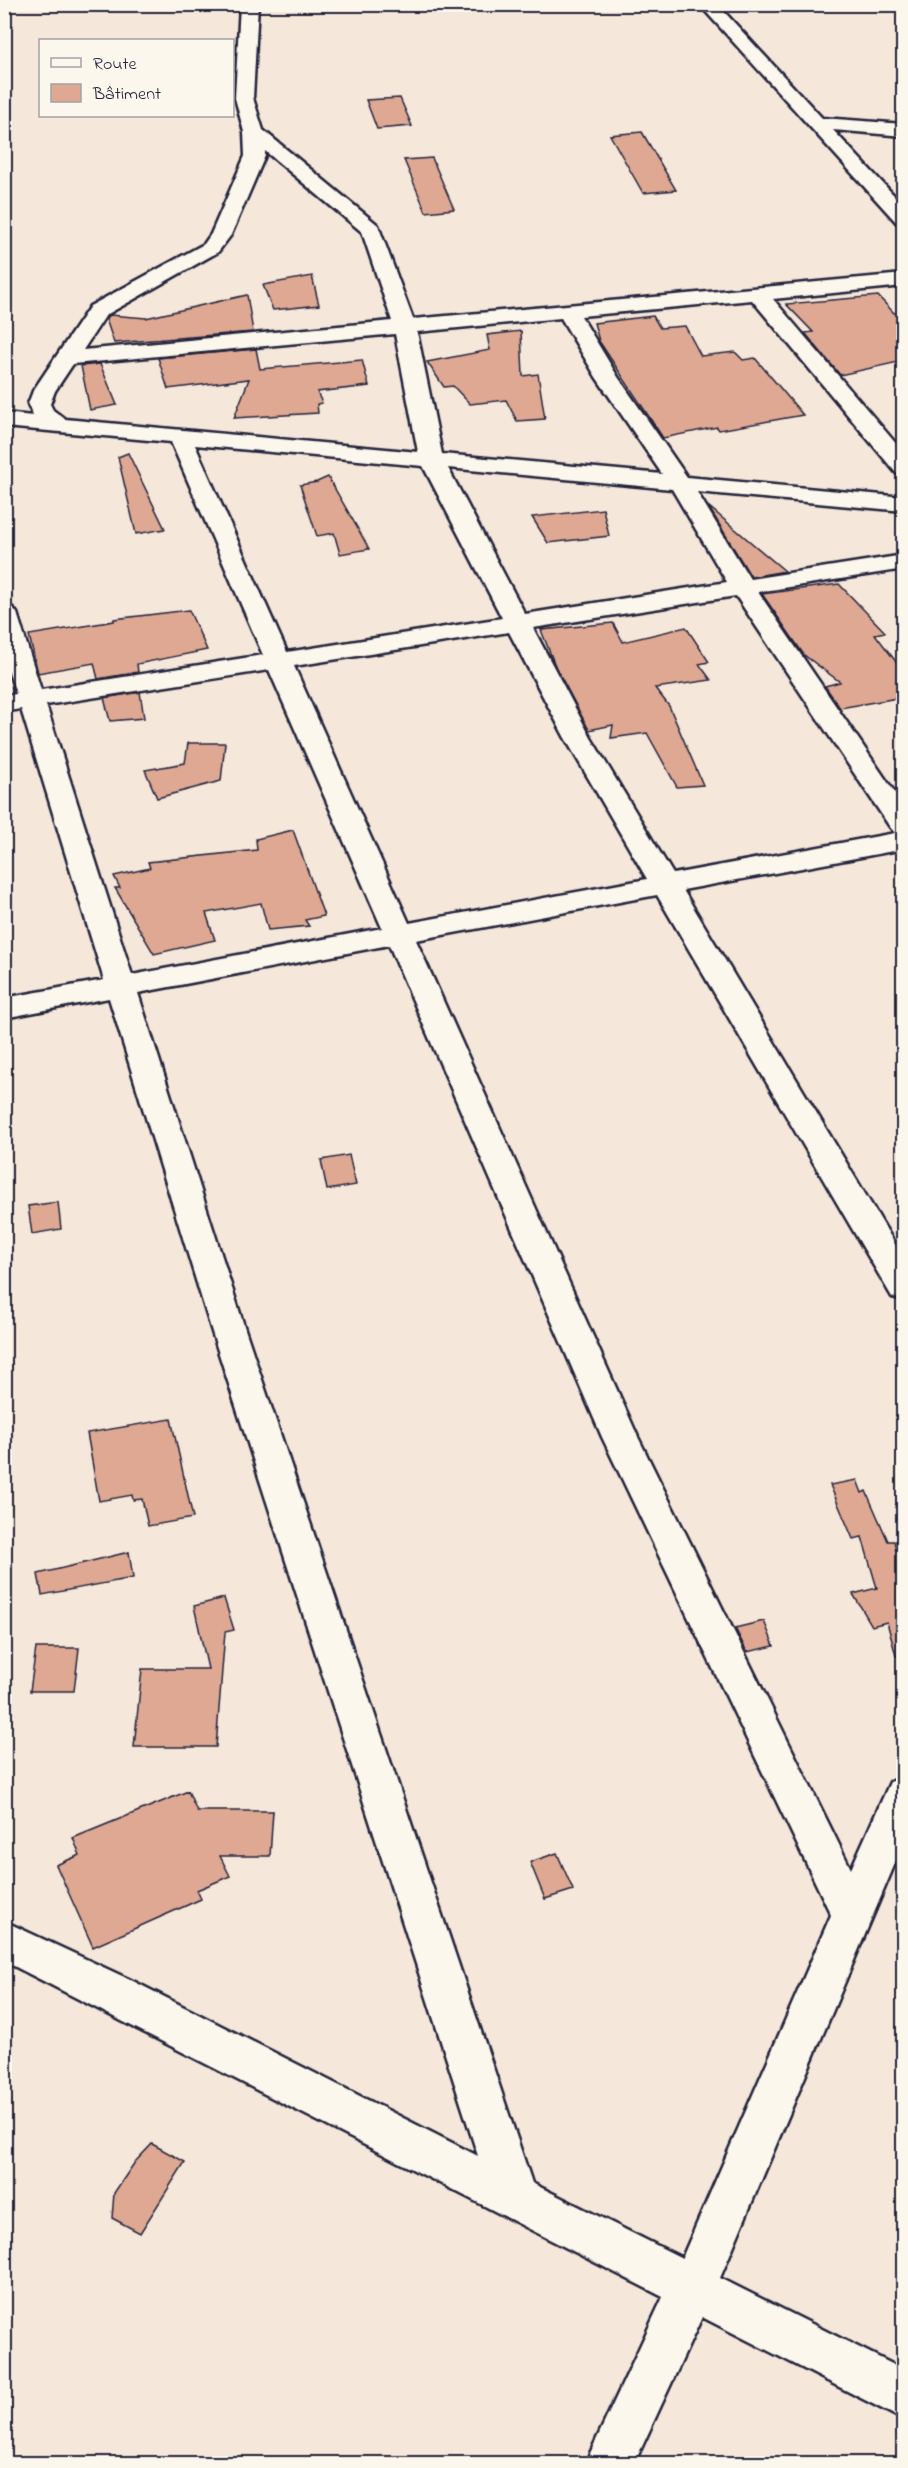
<svg xmlns="http://www.w3.org/2000/svg" width="908" height="2468" viewBox="0 0 908 2468" font-family="'Indie Flower',sans-serif">
  <style>
    .building { fill: #dea893; stroke: #22223b; stroke-width: 1.5 }
    .lines { fill: none; stroke-linecap: round; stroke-linejoin: round }
    .street-casing { stroke: #22223b; stroke-width: 5 }
    .street { fill: #fbf7ec; fill-rule: evenodd }
  </style>
  <rect width="100%" height="100%" fill="#f5e7da"/>
  <filter id="ink" filterUnits="userSpaceOnUse"><feTurbulence type="fractalNoise" baseFrequency=".0167" numOctaves="2"/><feDisplacementMap in="SourceGraphic" scale="12" xChannelSelector="R" yChannelSelector="G"/><feConvolveMatrix kernelMatrix="1 2 1 2 8 2 1 2 1" color-interpolation-filters="sRGB"/></filter>
  <g filter="url(#ink)">
    <!-- building -->
    <path class="building" d="M400,98L412,126L377,129L366,100Z
      M642,132L676,190L643,193L610,135Z
      M432,158L454,209L426,212L404,160Z
      M312,276L319,305L273,310L263,285Z
      M247,295L253,332L114,343L106,319L110,315L146,318Z
      M878,296L894,313L903,312V361L840,375L805,333L813,332L786,304Z
      M653,316L660,328L685,326L701,356L735,352L743,360L755,358L803,415L719,430L717,427L663,438L599,341L594,323Z
      M521,331L523,376L538,374L545,419L517,421L506,400L470,404L453,386L444,387L427,362L490,350L487,335Z
      M256,349L260,369L362,360L369,386L317,392L322,403L317,404L318,413L234,418L249,379L168,389L158,358Z
      M100,364L117,405L90,410L81,366Z
      M128,453L165,529L136,534L118,457Z
      M328,477L358,529L369,549L340,554L334,533L317,536L300,485L317,482Z
      M708,506L785,571L751,577Z
      M603,509L609,536L548,543L532,517Z
      M839,584L885,632L875,634L903,671V697L840,708L825,686L840,682L804,655L762,594Z
      M189,610L207,650L137,664L138,672L98,679L94,663L38,673L29,635L114,621V619Z
      M613,623L623,642L686,627L709,662L699,664L711,680L655,688L669,706L703,785L677,787L647,733L611,738L613,725L589,730L556,668L541,630Z
      M140,692L144,718L110,721L104,698Z
      M188,743H225L221,781L157,798L145,770L185,763Z
      M293,830L324,916L305,920L309,926L268,930L261,903L206,913L215,940L154,954L115,888H120L114,876L150,868L148,862L257,850L256,839Z
      M349,1155L356,1185L327,1190L321,1160Z
      M58,1202L61,1229L32,1234L28,1206Z
      M171,1419L193,1518L148,1526L142,1499L133,1500L132,1495L99,1501L87,1433Z
      M857,1480L862,1493L866,1491L888,1541H894L903,1575V1655L896,1656L887,1622L872,1626L853,1594L877,1588L862,1537L853,1539L830,1485Z
      M129,1552L133,1578L42,1595L38,1574Z
      M224,1598L234,1630L225,1632L216,1747H134L142,1669H208L194,1606Z
      M764,1621L774,1646L747,1652L735,1628Z
      M36,1648H79L74,1691H30Z
      M188,1791L197,1811H273L270,1856H220L230,1876L197,1890L201,1899L93,1947L56,1865L80,1855L73,1838Z
      M557,1853L573,1890L545,1899L530,1862Z
      M152,2144L185,2162L140,2233L112,2218L114,2193L135,2162Z"/>
    <g class="lines">
      <defs>
        <path id="street" d="M240,4H258L253,98L263,130L378,225L413,319L904,274V286L773,299L904,453V475L896,473L752,300L581,316L618,377L687,477L904,497V511L697,492L750,579L904,555V569L758,592L904,806V849L683,890L904,1259V1300L892,1297L657,895L416,940L638,1437L851,1869L890,1782L904,1777V1842L720,2278L904,2370V2420L702,2317L634,2464H585L663,2297L4,1961V1921L133,1981L478,2156L212,1332L109,998L4,1018V998L104,980L21,709L4,712V696L16,694L4,656V606L13,608L17,613L41,690L263,655L171,442L4,427V413L33,416L28,404L33,391L90,306L204,244L211,234L245,156L244,132L235,98ZM265,151L362,232L392,321L83,350L106,315L218,252L231,235L265,156ZM561,318L596,377L662,474L442,454L417,332ZM395,334L418,452L65,419L53,410L50,404L55,391L73,364ZM195,445L423,466L502,618L287,652ZM448,468L672,489L727,582L525,614ZM736,596L890,827L895,833L673,874L591,738L533,628ZM509,632L565,738L647,879L409,923L294,666ZM269,670L382,928L132,975L46,705ZM389,945L602,1437L831,1915L682,2258L532,2183L246,1332L138,993Z
          M699,4H717L822,118L904,124V136L833,130L904,206V225L897,223Z"/>
      </defs>
      <!-- street casing -->
      <use href="#street" class="street-casing"/>
      <!-- street -->
      <use href="#street" class="street"/>
    </g>
  </g>
  <!-- margin -->
  <rect width="908" height="2468" fill="none" stroke="#fbf7ec" stroke-width="24"/>
  <rect x="12" y="12" width="884" height="2444" fill="none" stroke="#22223b" stroke-width="2" filter="url(#ink)"/>
  <!-- legend -->
  <rect x="39" y="39" width="195" height="78" fill="#fbf7ec" stroke="#a4a2a5" stroke-width="1.5"/>
  <rect x="51" y="58" width="30" height="9" fill="#fbf7ec" stroke="#a4a2a5" stroke-width="1.5"/>
  <text x="93" y="69" font-size="18" fill="#22223b">Route</text>
  <rect x="51" y="84" width="30" height="18" fill="#dea893" stroke="#a4a2a5" stroke-width="1.5"/>
  <text x="93" y="99" font-size="18" fill="#22223b">Bâtiment</text>
</svg>
